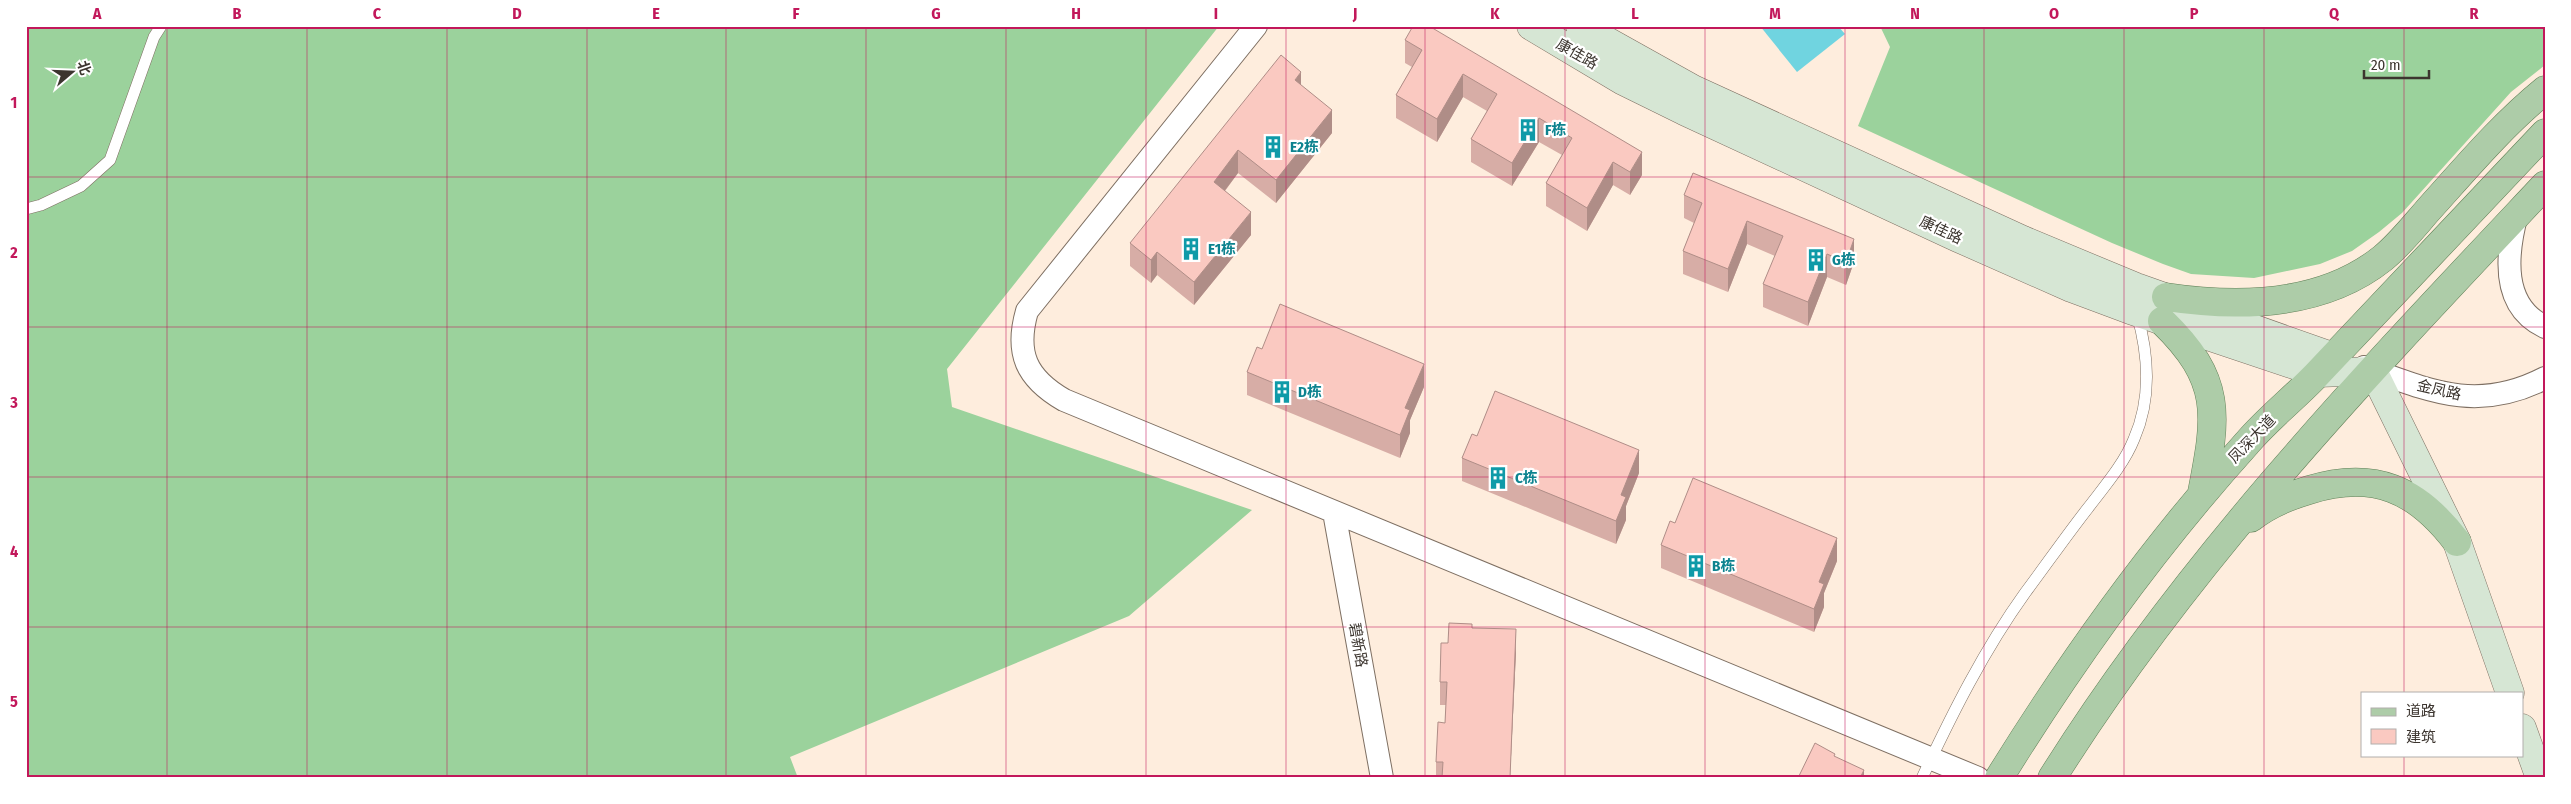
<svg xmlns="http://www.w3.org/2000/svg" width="2571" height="804" viewBox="0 0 2571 804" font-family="'Fira Sans Condensed','Noto Sans SC',sans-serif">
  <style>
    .forest { fill: #9bd29c }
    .water { fill: #70d4e0 }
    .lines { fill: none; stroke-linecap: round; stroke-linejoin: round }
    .lane-casing { stroke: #7e6f62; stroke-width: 12 }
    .street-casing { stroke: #7e6f62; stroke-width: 24 }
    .secondary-casing { stroke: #7e6f62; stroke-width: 29 }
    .primary-casing { stroke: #628158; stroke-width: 29 }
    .lane { stroke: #fff; stroke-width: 11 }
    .street { stroke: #fff; stroke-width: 22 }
    .secondary { stroke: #d6e6d4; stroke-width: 28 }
    .primary { stroke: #adcca8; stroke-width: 28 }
    .wall { fill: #d7ada6 }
    .shaded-wall { fill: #af8d87 }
    .building { fill: #fac9c1; stroke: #af8d87 }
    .grid { fill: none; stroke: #c2185b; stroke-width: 1; stroke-opacity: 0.55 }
    .labels { text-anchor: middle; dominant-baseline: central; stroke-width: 4.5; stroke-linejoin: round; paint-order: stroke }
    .street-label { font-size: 15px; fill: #3c352f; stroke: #fff }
    .culture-label { font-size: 15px; font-weight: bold; fill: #0d838f; stroke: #fff; text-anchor: start }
    .neatline { fill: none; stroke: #c2185b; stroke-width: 2 }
    .grid-label { font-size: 16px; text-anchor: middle; font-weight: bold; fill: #c2185b }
  </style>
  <rect width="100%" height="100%" fill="#feeddd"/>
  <!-- forest -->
  <path class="forest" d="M26,26H1219L947,369L952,407L1252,510L1129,616L790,757L798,778H26Z
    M1880,26H2545V65L2511,92L2402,213L2379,232L2352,251L2320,264L2254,278L2191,274L2163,264L2112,243L1858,126L1890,47Z"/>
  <!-- water -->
  <path class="water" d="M1760,26H1838L1845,34L1797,72Z"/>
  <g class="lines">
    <defs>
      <path id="lane" d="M26,209L41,205L81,186L110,160L154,37L161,26
        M1922,778C1952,714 1984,650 2025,593C2046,565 2066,536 2088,508C2104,487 2124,464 2134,439C2152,398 2149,356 2137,314"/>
      <path id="street" d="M1256,26L1027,311C1015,353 1026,378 1064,400L1978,778
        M2517,214C2506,255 2501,306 2545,327
        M2364,367C2430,391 2477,413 2545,378
        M1334,512L1382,778"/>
      <path id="secondary" d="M1531,26L1623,81L1684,111L1958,238L2071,288L2130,310L2318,373L2373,371L2457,542L2510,693
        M1580,26L1693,89L2023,240L2136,287L2334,357
        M2522,728L2540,778"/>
      <path id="primary" d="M2166,297C2239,308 2322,307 2383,258C2400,244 2414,226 2429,209C2466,168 2502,125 2545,90
        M2162,321C2223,380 2217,415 2202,492
        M2251,518C2267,505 2289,496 2309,490C2374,470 2417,489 2457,542
        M1999,778C2072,660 2154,546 2247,443C2269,417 2297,396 2320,371C2395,292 2470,212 2545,133
        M2052,778C2189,559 2369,372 2545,185"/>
    </defs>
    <!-- lane casing -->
    <use href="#lane" class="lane-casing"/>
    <!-- street casing -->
    <use href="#street" class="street-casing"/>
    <!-- secondary casing -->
    <use href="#secondary" class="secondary-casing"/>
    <!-- primary casing -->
    <use href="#primary" class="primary-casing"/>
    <!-- lane -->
    <use href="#lane" class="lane"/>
    <!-- street -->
    <use href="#street" class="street"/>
    <!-- secondary -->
    <use href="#secondary" class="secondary"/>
    <!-- primary -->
    <use href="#primary" class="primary"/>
  </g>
  <!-- wall -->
  <path class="wall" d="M1405,40L1642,175L1630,195L1613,185L1587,231L1546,206V183L1562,155L1539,142L1512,186L1471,162V139L1487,111L1463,97L1437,142L1396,118V95L1412,67L1405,63Z
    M1301,85L1332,133L1276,203L1238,173L1225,191L1251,235L1194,305L1157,275L1151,283L1130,266V243Z
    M1684,195L1854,262L1846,285L1827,277L1808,326L1763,307V284L1775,256L1747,244L1728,292L1683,274V251L1694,223L1684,218Z
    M1262,349L1424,387L1410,420V433L1400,458L1247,395V372Z
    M1477,436L1639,473L1626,506V520L1616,544L1462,481V458Z
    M1675,523L1837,561L1824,593V607L1814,632L1661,568V545Z
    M1472,628L1516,652L1510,778H1436V762L1445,723L1446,705H1440V682L1448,643Z"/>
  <!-- shaded-wall -->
  <path class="shaded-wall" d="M1301,72V95L1295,80Z
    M1463,74V97L1437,142V119Z
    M1332,110V133L1276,203V180Z
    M1539,118V142L1512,186V163Z
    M1238,150V173L1214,205V182Z
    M1642,152V175L1630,195V172Z
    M1613,162V185L1587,231V208Z
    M1251,212V235L1194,305V282Z
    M1747,221V244L1728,292V269Z
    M1854,239V262L1846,285V262Z
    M1157,252V275L1151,283V260Z
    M1827,254V277L1808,326V302Z
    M1424,364V387L1410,420V433L1400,458V435L1405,408Z
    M1639,450V473L1626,506V520L1616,544V521L1621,495Z
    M1837,538V561L1824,593V607L1814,632V609L1819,582Z
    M1516,629V652L1510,778Z
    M1864,770V778H1860Z"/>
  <!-- building -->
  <path class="building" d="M1413,26H1429L1642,152L1630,172L1613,162L1587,208L1546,183L1572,138L1539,118L1512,163L1471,139L1497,94L1463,74L1437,119L1396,95L1422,50L1405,40Z
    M1281,55L1301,72L1295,80L1332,110L1276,180L1238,150L1214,182L1251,212L1194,282L1157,252L1151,260L1130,243Z
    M1693,173L1854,239L1846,262L1827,254L1808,302L1763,284L1783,236L1747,221L1728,269L1683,251L1702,203L1684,195Z
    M1280,304L1424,364L1405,408L1410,410L1400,435L1247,372L1257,347L1262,349Z
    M1495,391L1639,450L1621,495L1626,497L1616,521L1462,458L1472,434L1477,436Z
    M1693,478L1837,538L1819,582L1824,584L1814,609L1661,545L1670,521L1675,523Z
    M1449,623L1472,624V628L1516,629L1510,778H1442L1443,762H1436L1438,722L1445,723L1447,682H1440L1441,643H1448Z
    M1815,743L1835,754L1834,756L1864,770L1860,778H1798Z"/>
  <!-- grid -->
  <path class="grid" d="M167,26V778M307,26V778M447,26V778M587,26V778M726,26V778M866,26V778M1006,26V778M1146,26V778M1286,26V778M1425,26V778M1565,26V778M1705,26V778M1845,26V778M1984,26V778M2124,26V778M2264,26V778M2404,26V693M26,177H2545M26,327H2545M26,477H2545M26,627H2545M2404,755V778"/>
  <!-- icons -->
  <defs>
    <symbol id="building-bare" viewBox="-9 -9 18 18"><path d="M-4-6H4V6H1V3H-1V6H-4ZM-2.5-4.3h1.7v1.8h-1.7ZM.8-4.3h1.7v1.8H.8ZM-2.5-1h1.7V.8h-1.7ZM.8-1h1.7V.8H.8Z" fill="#0f9aa8" stroke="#fff" stroke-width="2.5" paint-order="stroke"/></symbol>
  </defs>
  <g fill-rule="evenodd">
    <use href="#building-bare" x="1512" y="114" width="32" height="32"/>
    <use href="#building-bare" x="1257" y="131" width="32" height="32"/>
    <use href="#building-bare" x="1175" y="233" width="32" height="32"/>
    <use href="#building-bare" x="1800" y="244" width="32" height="32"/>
    <use href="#building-bare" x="1266" y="376" width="32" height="32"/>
    <use href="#building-bare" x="1482" y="462" width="32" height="32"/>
    <use href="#building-bare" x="1680" y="550" width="32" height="32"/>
  </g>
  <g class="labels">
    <!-- street labels -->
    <g class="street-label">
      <text transform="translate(1577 54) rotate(30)">康佳路</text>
      <text transform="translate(1941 230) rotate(25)">康佳路</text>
      <text transform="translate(2439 390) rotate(13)">金凤路</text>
      <text transform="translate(2252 439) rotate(-46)">凤深大道</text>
      <text transform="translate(1358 645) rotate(80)">碧新路</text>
    </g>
    <!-- culture labels -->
    <g class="culture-label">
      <text x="1545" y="130">F栋</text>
      <text x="1290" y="147">E2栋</text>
      <text x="1208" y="249">E1栋</text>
      <text x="1832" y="260">G栋</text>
      <text x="1298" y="392">D栋</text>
      <text x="1515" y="478">C栋</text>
      <text x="1712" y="566">B栋</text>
    </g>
  </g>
  <!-- border -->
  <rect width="2571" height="804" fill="none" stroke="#ffffff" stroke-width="55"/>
  <!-- legend -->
  <rect x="2361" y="692" width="162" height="65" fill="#ffffff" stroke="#b1aeac"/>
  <rect x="2371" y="708" width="25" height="8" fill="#adcca8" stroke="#b1aeac"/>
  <text x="2406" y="716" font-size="15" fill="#3c352f">道路</text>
  <rect x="2371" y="729" width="25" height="15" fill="#fac9c1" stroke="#b1aeac"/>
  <text x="2406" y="742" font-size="15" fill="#3c352f">建筑</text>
  <!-- north arrow -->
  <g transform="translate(72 72) rotate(71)" stroke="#ffffff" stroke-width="4" paint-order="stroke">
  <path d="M0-4L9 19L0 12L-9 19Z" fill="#3c352f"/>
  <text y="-8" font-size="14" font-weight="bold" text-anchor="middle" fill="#3c352f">北</text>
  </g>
  <!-- scale -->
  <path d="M2364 70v8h65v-8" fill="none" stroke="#3c352f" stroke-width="2.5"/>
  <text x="2371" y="70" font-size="15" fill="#3c352f" stroke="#ffffff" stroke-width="4" paint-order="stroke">20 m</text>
  <rect x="28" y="28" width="2516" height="748" class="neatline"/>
  <g class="grid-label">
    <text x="97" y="19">A</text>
    <text x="237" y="19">B</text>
    <text x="377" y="19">C</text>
    <text x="517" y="19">D</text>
    <text x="656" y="19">E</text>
    <text x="796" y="19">F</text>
    <text x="936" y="19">G</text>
    <text x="1076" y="19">H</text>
    <text x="1216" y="19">I</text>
    <text x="1355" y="19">J</text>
    <text x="1495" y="19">K</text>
    <text x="1635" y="19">L</text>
    <text x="1775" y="19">M</text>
    <text x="1915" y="19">N</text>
    <text x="2054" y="19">O</text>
    <text x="2194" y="19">P</text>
    <text x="2334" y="19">Q</text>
    <text x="2474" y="19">R</text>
    <text x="14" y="108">1</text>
    <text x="14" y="258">2</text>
    <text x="14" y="408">3</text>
    <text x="14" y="557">4</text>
    <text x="14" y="707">5</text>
  </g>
</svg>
